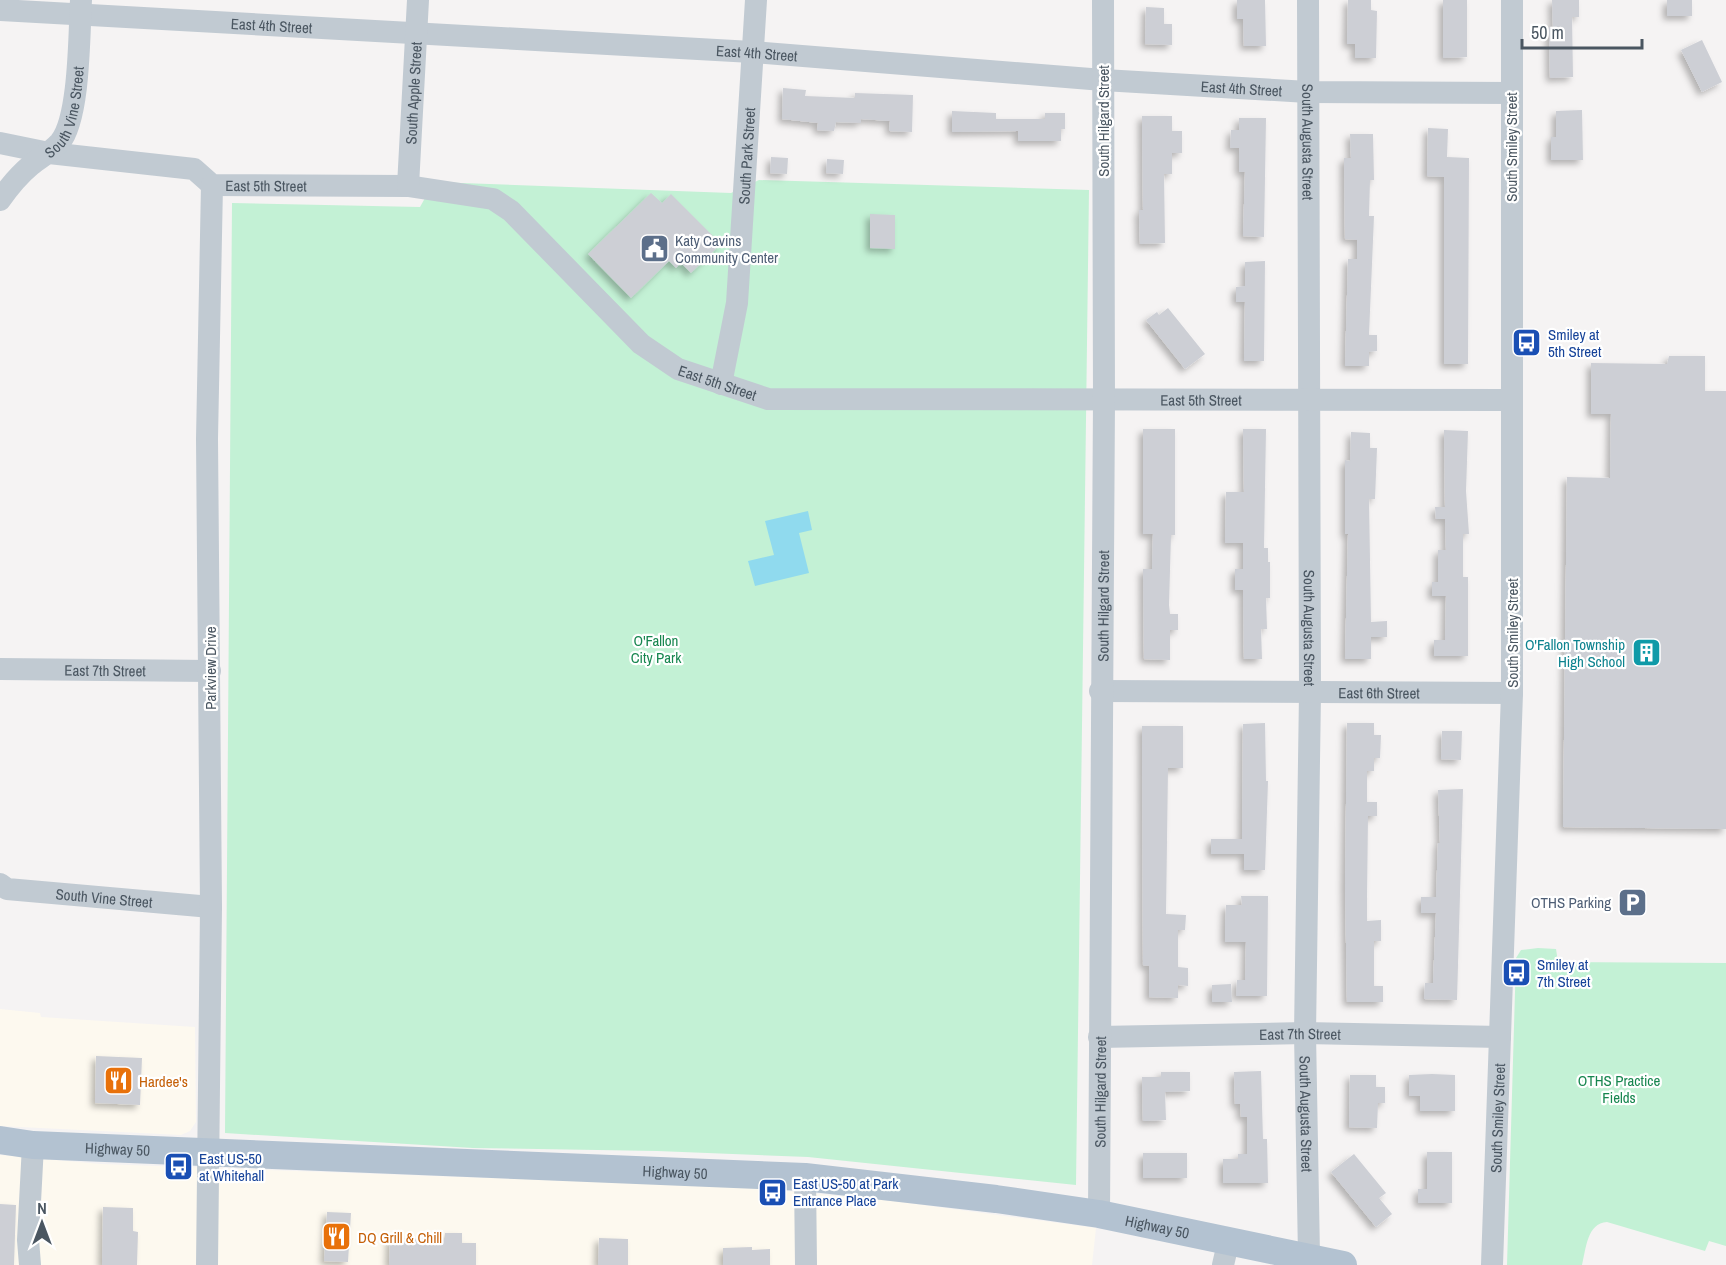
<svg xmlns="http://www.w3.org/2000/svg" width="1726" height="1265" viewBox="0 0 1726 1265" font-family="'Archivo Narrow',sans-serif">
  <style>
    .commercial { fill: #fdf9ef }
    .green { fill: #c3f1d5 }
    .water { fill: #90daee }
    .building { fill: #cdcfd5; filter: url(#shadow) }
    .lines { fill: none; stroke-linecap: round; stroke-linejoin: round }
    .minor { stroke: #c1cad2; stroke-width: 22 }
    .major { stroke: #b3c2d1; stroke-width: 28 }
    .labels { text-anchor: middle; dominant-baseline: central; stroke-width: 4.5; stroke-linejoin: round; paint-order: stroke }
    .street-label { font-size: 15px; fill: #4a5661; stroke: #fff }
    .service-label { font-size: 15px; fill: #4e5e75; stroke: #fff; text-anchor: start }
    .transit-label { font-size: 15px; fill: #164399; stroke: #fff; text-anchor: start }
    .park-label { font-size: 15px; fill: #17864f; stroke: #fff }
    .culture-label { font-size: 15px; fill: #0d838f; stroke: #fff; text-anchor: end }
    .food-label { font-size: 15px; fill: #c56008; stroke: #fff; text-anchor: start }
  </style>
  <defs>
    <filter id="shadow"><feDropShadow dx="-4" dy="4" stdDeviation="3" flood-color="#0004"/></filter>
  </defs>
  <rect width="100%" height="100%" fill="#f5f3f3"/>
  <!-- commercial -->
  <path class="commercial" d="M0,1009L40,1013L41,1017L195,1027L196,1122L190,1131L181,1135L0,1126Z
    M0,1155L101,1164L744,1187L893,1201L1096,1228L1092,1265H0Z"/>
  <!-- green -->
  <path class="green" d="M759,180L1089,190L1076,1185L808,1157L657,1151L473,1148L225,1133L232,203L420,207L434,182L731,193Z
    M1538,948L1556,949L1558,962L1726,963V1246L1709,1241L1705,1251L1607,1222C1587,1223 1586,1249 1582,1265H1507L1516,958L1521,950Z"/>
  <!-- water -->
  <path class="water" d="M808,511L812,530L799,533L809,573L755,586L748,561L774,555L765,521Z"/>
  <!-- building -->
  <path class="building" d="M1237,0H1265L1266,46H1244L1243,19H1237Z
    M1348,0H1371V10L1377,11L1376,58H1355V44H1347Z
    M1443,0H1467V57L1443,58Z
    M1552,0H1579V17H1572L1573,77L1550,78L1549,27H1553Z
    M1667,0H1692V16H1667Z
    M1146,7L1164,8V24H1172V45L1145,44Z
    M1702,40L1722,82L1702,92L1681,50Z
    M783,88L806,90L805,96L855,98V93L913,95L912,132L889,131L890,121L861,119V123L836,122L834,131L817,130L818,123L782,119Z
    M1582,110L1583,160H1551V137H1556V111Z
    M952,111L996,113V119H1045V113H1065V129H1061V141H1018V131L952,132Z
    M1142,116H1172V131H1182V153H1172V174H1164L1165,243L1140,244L1139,210H1143Z
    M1239,118H1266L1264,237L1243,236L1245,172H1239V148H1230L1231,130H1239Z
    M1428,128L1448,129L1447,157L1469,158L1468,364H1444V177L1427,176Z
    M1350,134H1373L1374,180H1370L1369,216H1374L1369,335H1377V351L1369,352V366H1345L1348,259H1357V240L1345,239L1344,158H1351Z
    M771,157L788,158L787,174L770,173Z
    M827,159L844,160L843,174L826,173Z
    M651,193L662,203L671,194L721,244L691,273L681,263L676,268L669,261L631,298L588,254Z
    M870,214L895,215V249L870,248Z
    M1265,261L1264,361H1244L1245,302H1236V287L1245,286V262Z
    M1168,308L1205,354L1185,369L1146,320L1157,312L1159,315Z
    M1669,356H1705V391H1726V829L1563,827L1567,477L1610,478L1611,414H1591V363L1667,364Z
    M1143,429H1175V535H1171L1169,605L1170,614H1178V630H1170V660L1144,659L1143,569H1152L1153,534H1143Z
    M1243,429H1266L1264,548H1268V562H1270V598H1266L1267,629H1261L1262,659H1244L1243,590H1235V569H1243V543H1225L1226,492H1244Z
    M1444,430L1468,431L1466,491L1469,534H1463V577H1468V656H1434V640H1445L1446,596H1432V582H1438V550H1446L1445,519H1436L1435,507H1445Z
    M1351,432L1370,433V448H1377L1375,499H1369L1371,622L1387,621V637H1371V659H1345L1348,534H1345V460L1350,461Z
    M1265,723L1266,781H1268L1265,870H1244V854H1211V839H1242L1243,724Z
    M1347,723H1374V735H1381L1380,758H1374V771H1367V802H1377V816H1368L1367,898V921L1381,920V941H1374V986H1383V1002H1347L1345,885Z
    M1142,726H1183V768H1168L1166,914L1186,915L1185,930H1178V967L1188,968V986L1178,985V998L1149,997V966L1143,965Z
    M1442,731H1462L1461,760L1441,759Z
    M1463,789L1457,1000L1424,999L1425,983H1433L1436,913H1421V897H1436L1438,843H1440L1438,790Z
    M1241,896H1268L1267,996H1236L1237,980H1245L1246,942H1225V926L1226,905H1242Z
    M1231,984L1232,1002H1212V985Z
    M96,1056L142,1058L140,1105L95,1103Z
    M1261,1071L1263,1139H1267L1268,1183H1223V1159H1238V1154H1247V1117H1241L1240,1104H1235L1234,1072Z
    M1161,1072H1190V1091L1165,1092L1166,1120L1143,1121L1142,1077H1161Z
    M1432,1074L1455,1075V1111H1420V1096H1409V1075Z
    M1350,1075H1376V1087H1385V1103H1378L1377,1128L1349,1127Z
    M1427,1152H1452V1203H1418V1189H1427Z
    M1143,1153H1187V1178H1143Z
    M1354,1154L1386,1193L1379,1198L1392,1214L1376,1227L1331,1172Z
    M0,1204L16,1205L14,1265H0Z
    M103,1207L133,1208V1231L138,1232L137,1265H102Z
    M327,1212L351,1213L348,1262L324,1261Z
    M445,1233H462V1243H476V1265H389L390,1238L445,1239Z
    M599,1238L628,1239V1265H598Z
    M752,1247V1250L770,1249V1265H723V1248Z"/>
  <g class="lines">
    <!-- minor -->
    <g class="minor">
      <path id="s1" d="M1308,0L1310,693L1305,1033L1309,1256"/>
      <path id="s2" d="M0,10L752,52L1103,80L1308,92L1511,93"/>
      <path id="s3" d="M0,143L49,153L194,169L212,185L408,186L493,199L511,211L641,344L678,369L768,399L1512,400"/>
      <path id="s4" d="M408,186L418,0"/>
      <path id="s5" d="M0,200C9,187 19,175 31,165C41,157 51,152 60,142C80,118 79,33 81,0"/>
      <path id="s6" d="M721,384L737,303L756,0"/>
      <path id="s7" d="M0,669L210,671"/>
      <path id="s8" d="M1100,691L1512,693"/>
      <path id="s9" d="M0,884L7,889L211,907"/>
      <path id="s10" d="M1099,1037L1305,1033L1500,1037"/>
      <path d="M805,1177L806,1265"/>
      <path id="s11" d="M1099,1214L1104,400L1103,0"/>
      <path d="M30,1265L28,1240L33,1145"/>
      <path d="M207,1265L211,907L207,439L212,185"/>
      <path d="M1223,1265L1229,1239"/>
      <path id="s12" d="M1492,1265L1512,693V0"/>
    </g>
    <!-- major -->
    <path class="major" id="s13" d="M0,1140L33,1145L805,1177L996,1199L1099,1214L1343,1265"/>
  </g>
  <!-- icons -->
  <defs>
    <symbol id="civic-square" viewBox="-11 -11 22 22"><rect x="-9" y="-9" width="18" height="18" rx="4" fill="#5c6f8a" stroke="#fff"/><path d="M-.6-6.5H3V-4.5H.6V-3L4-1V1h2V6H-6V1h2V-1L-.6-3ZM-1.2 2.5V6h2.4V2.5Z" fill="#fff"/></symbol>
    <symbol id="bus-square" viewBox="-11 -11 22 22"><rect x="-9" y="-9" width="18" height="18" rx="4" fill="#1a4fb4" stroke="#fff"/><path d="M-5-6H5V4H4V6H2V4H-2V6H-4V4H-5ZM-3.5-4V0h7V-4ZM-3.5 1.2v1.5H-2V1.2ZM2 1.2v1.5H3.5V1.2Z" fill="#fff"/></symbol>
    <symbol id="building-square" viewBox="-11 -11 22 22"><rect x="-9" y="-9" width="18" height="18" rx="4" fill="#0f9aa8" stroke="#fff"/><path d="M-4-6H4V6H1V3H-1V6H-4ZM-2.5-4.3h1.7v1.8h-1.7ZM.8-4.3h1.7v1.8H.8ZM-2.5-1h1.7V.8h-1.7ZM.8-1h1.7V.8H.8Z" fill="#fff"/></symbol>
    <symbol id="parking-square" viewBox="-11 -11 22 22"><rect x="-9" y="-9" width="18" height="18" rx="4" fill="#5c6f8a" stroke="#fff"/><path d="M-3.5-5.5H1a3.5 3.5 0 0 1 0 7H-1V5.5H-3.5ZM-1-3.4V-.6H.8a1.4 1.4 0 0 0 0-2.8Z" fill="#fff"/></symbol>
    <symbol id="restaurant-square" viewBox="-11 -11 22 22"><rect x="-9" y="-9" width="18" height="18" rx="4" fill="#e8710a" stroke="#fff"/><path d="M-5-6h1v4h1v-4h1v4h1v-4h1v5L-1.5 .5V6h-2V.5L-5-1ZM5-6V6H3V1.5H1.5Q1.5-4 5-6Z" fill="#fff"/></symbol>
  </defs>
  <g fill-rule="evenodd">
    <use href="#civic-square" x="638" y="232" width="33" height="33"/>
    <use href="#bus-square" x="1510" y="326" width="33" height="33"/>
    <use href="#building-square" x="1630" y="636" width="33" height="33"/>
    <use href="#parking-square" x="1616" y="886" width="33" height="33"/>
    <use href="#bus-square" x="1500" y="956" width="33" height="33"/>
    <use href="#restaurant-square" x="102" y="1064" width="33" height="33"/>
    <use href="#bus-square" x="162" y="1150" width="33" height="33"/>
    <use href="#bus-square" x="756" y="1176" width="33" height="33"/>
    <use href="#restaurant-square" x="320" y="1220" width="33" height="33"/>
  </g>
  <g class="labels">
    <!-- street labels -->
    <g class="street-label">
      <text stroke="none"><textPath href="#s2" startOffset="272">East 4th Street</textPath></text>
      <text stroke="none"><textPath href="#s2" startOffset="758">East 4th Street</textPath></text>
      <text stroke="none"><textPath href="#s2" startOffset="1244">East 4th Street</textPath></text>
      <text stroke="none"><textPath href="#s4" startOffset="93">South Apple Street</textPath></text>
      <text stroke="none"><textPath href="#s5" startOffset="114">South Vine Street</textPath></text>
      <text transform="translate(1103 121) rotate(-90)">South Hilgard Street</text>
      <text stroke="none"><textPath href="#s1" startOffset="142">South Augusta Street</textPath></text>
      <text transform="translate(1511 147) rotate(-90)">South Smiley Street</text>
      <text stroke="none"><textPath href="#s6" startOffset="230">South Park Street</textPath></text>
      <text stroke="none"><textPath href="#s3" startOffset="274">East 5th Street</textPath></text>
      <text stroke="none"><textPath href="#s3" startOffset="796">East 5th Street</textPath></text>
      <text stroke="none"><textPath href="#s3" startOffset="1282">East 5th Street</textPath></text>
      <text stroke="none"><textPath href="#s11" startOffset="608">South Hilgard Street</textPath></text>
      <text stroke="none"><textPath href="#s1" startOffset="628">South Augusta Street</textPath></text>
      <text transform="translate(1512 633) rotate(-90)">South Smiley Street</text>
      <text transform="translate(210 668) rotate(-90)">Parkview Drive</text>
      <text stroke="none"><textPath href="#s7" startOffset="105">East 7th Street</textPath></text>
      <text stroke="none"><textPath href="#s8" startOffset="279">East 6th Street</textPath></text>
      <text stroke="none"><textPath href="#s9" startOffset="106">South Vine Street</textPath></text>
      <text stroke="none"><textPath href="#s10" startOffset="201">East 7th Street</textPath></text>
      <text stroke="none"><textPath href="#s11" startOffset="122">South Hilgard Street</textPath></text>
      <text stroke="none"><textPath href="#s1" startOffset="1114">South Augusta Street</textPath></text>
      <text stroke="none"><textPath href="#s12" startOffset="147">South Smiley Street</textPath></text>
      <text stroke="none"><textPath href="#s13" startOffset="118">Highway 50</textPath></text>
      <text stroke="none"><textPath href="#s13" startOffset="676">Highway 50</textPath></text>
      <text stroke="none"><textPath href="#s13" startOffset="1162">Highway 50</textPath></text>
    </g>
    <!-- service labels -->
    <g class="service-label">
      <text x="675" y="240">Katy Cavins<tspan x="675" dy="17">Community Center</tspan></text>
      <text x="1611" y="902" text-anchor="end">OTHS Parking</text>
    </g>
    <!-- transit labels -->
    <g class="transit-label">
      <text x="1548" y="334">Smiley at<tspan x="1548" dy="17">5th Street</tspan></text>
      <text x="1537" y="964">Smiley at<tspan x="1537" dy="17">7th Street</tspan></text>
      <text x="199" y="1158">East US-50<tspan x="199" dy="17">at Whitehall</tspan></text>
      <text x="793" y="1183">East US-50 at Park<tspan x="793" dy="17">Entrance Place</tspan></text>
    </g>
    <!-- park labels -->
    <g class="park-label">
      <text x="656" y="640">O'Fallon<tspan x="656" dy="17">City Park</tspan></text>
      <text x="1619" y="1080">OTHS Practice<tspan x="1619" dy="17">Fields</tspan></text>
    </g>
    <!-- culture labels -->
    <g class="culture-label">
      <text x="1625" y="644">O'Fallon Township<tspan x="1625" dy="17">High School</tspan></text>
    </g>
    <!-- food labels -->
    <g class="food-label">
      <text x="139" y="1081">Hardee's</text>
      <text x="358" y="1237">DQ Grill &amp; Chill</text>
    </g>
  </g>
  <!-- north arrow -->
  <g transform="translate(42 1223)" stroke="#ffffff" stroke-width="4.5" paint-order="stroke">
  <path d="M0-4.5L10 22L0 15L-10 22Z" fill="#4a5661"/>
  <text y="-9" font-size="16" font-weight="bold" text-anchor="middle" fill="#4a5661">N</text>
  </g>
  <!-- scale -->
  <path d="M1522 39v9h120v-9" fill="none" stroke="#4a5661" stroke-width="3"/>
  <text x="1531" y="39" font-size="18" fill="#4a5661" stroke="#ffffff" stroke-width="4.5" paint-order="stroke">50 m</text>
</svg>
